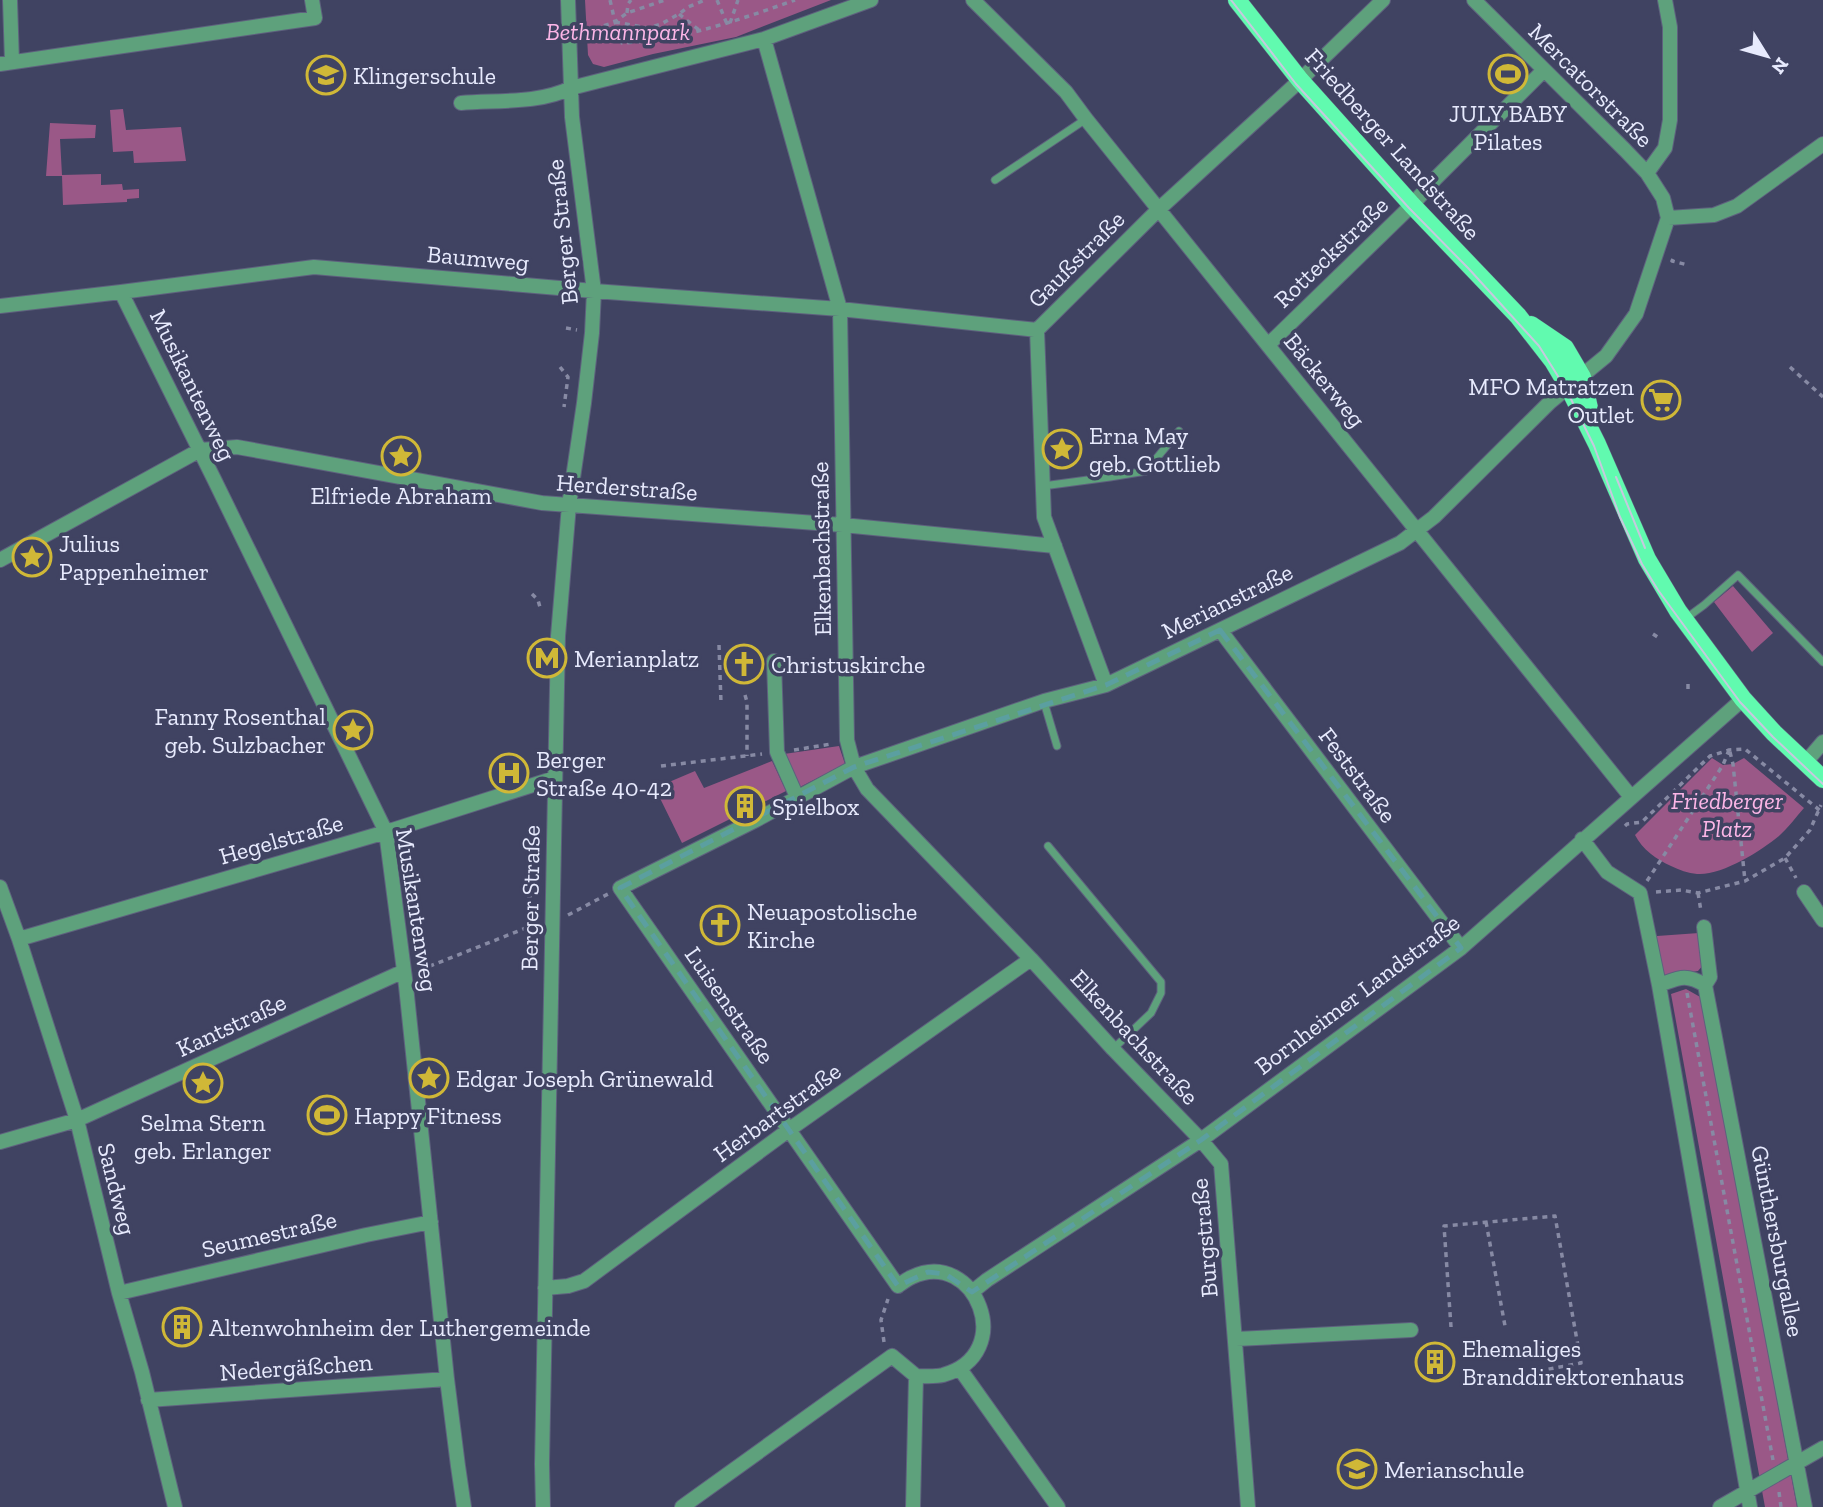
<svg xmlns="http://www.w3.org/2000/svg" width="1823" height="1507" viewBox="0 0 1823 1507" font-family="'Zilla Slab',serif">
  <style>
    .green { fill: #9a5887 }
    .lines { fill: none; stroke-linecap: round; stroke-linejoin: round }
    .lane-casing { stroke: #5e617e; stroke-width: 9 }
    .street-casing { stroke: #5e617e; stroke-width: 16 }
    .primary-casing { stroke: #5e617e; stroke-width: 19 }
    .path { stroke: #878aa4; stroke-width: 3.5; stroke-dasharray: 5 5; stroke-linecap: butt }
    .lane { stroke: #5ea17c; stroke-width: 7 }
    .street { stroke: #5ea17c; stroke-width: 14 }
    .primary { stroke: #61faaf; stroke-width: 18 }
    .tram { stroke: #c6c9de; stroke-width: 2 }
    .marked { fill: none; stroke: #5b9fa0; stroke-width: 5; stroke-dasharray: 14 9; stroke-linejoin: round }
    .labels { text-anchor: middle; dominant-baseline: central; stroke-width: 7; stroke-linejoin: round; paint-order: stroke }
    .park-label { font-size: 24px; font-style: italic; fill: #fcb6e7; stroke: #404362 }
    .poi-label { font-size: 24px; fill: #e7eafd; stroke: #404362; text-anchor: start }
    .street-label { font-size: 24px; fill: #e7eafd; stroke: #404362 }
  </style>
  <rect width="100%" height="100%" fill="#404362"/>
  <!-- green -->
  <path class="green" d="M585,0H831L736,37L653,54L604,67L593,64L588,55Z
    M123,109L126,130L181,127L186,161L134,163L133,151L113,152L110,110Z
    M50,123L96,125L95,138L60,139L62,175L101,174V185L122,184L123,190L139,189V198L127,199V202L63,205L62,176H46Z
    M1733,586L1773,633L1752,652L1714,602Z
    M839,746L845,764L798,788L784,754Z
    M1712,758L1723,765L1733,764L1744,758L1804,808C1796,817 1788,828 1779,836C1761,851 1721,876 1697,874C1688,873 1679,870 1671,866C1657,860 1642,849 1635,835Z
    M772,761L786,791L682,843L655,788L695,771L704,788Z
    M1699,933L1703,965L1698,971L1665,976L1661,974L1655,941L1657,936Z
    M1686,989L1702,998L1797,1507H1765L1671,994Z"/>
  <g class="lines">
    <defs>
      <path id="lane" d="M995,180L1086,119
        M1043,486L1110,477L1146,471L1179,431
        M1685,619L1704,605L1738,575L1823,662
        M1044,702L1057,746
        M1048,846L1161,982V993L1151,1013L1113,1049"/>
      <path id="street" d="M10,0L12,62
        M973,0L1066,92L1086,119L1631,797
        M764,39L840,309L847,740L854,767L867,789L1031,959L1113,1049L1201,1140L1221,1164L1248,1507
        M0,64L315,18L312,0
        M461,103C497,100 538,104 571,88L764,39L871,0
        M1647,173L1665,148L1670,120V27L1665,0
        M1668,218L1714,215L1737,206L1823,144
        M121,292L214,479L386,832L406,986L447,1379L458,1466L464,1507
        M0,306L121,292L314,267L594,291L840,309L1037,330
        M1268,345L1412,205L1436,178L1543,71
        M0,560L200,450L237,447L542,503L843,525L1055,546
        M1220,630L1461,948
        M774,661L777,752L797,797
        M1106,685L1044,517L1037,330L1159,209L1296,84L1383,0
        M1805,763L1823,742
        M1582,839L1607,872L1640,893L1659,985L1750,1507
        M0,887L19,939L77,1120L119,1293L142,1372L175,1507
        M1804,892L1823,920
        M1704,927L1710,977L1705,985L1805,1507
        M19,939L386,832L555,778
        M1659,985C1679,978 1685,973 1705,985
        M0,1142L77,1120L404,971
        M545,1288L568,1286L584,1281L790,1129L1031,959
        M972,1292L987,1280L1201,1140L1461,948L1743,699
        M119,1293L366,1235L431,1222
        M1236,1339L1411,1330
        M960,1369L1058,1507
        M148,1400L447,1379
        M543,1507L542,1464L558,636L569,505L584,403L592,333L594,291L572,117L568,0
        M682,1507L892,1356L916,1376C925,1376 935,1377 943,1375C1019,1354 975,1247 912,1277C907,1279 902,1283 898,1286L620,888L756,820L854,767L1044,701L1106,685L1400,543L1434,517L1550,402L1606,356L1636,314L1668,218L1663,198L1647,173L1625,150L1474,0
        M913,1507L916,1376
        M1720,1507L1823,1448"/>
      <path id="primary" d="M1237,0L1300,80L1412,205L1518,316L1553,361L1569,388L1597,444L1647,559L1678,611L1743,699L1774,733L1823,779
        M1531,325L1565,348L1582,377L1591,417"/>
    </defs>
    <!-- lane casing -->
    <use href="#lane" class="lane-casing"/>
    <!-- street casing -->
    <use href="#street" class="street-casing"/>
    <!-- primary casing -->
    <use href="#primary" class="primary-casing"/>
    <!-- path -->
    <path class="path" d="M610,0L615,22L622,43C682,40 739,20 795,0
      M717,0L727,24
      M627,13L628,4L631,0
      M679,14L699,30
      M615,22L648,28L661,24L679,14L688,7L705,0
      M730,23L738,0
      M585,32L615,22L627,13L665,0
      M1673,259L1672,261L1688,265
      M566,328L577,330
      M560,367L568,377L564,407
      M1790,367L1823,397
      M532,594L538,600L541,611
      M1653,634L1659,638
      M719,645L721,703
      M1688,689V680
      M745,695L747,702V756
      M794,750L831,744
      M1730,752L1733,764L1745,881
      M661,766L762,754
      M1625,826L1627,824L1642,822L1710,756L1729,750L1745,749L1823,813
      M532,833L533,887L536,892
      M1785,858L1796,878
      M1647,881L1723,765L1729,750
      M1656,892L1681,890L1698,893L1745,881L1785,858L1810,830L1821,805
      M1698,893L1701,911
      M527,896L538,895
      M568,915L608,894
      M420,970L536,924
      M1687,993L1773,1460
      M1486,1222L1505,1326
      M1451,1327L1444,1226L1555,1216L1581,1363L1487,1381
      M884,1342L881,1320L888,1299
      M1779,1492L1781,1507"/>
    <!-- lane -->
    <use href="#lane" class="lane"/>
    <!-- street -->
    <use href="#street" class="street"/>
    <!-- primary -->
    <use href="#primary" class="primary"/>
    <!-- tram -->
    <path class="tram" d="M1231,0L1296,84L1409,208L1469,269L1539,346L1566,389L1594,446L1620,517L1642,564L1658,590L1740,702L1773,737L1823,784
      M1616,477L1645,548"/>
  </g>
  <!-- marked area -->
  <path class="marked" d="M1220,630L1461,948L1201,1140L972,1292L945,1274L928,1272L898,1286L620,888L854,767L1106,685Z"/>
  <!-- icons -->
  <defs>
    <symbol id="stadium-ring" viewBox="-11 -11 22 22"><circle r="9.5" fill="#404362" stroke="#d0b837" stroke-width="1.5"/><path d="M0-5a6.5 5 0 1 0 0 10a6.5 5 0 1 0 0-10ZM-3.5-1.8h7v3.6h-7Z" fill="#d0b837"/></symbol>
    <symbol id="school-ring" viewBox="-11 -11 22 22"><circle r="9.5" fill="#404362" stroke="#d0b837" stroke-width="1.5"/><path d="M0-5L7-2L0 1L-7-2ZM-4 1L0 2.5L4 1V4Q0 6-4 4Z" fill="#d0b837"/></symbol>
    <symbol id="supermarket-ring" viewBox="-11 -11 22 22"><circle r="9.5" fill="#404362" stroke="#d0b837" stroke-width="1.5"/><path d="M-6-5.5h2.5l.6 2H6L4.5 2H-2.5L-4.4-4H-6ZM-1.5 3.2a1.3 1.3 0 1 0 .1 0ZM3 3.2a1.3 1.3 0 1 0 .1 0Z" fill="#d0b837"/></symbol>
    <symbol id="sight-ring" viewBox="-11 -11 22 22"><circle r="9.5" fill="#404362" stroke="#d0b837" stroke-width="1.5"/><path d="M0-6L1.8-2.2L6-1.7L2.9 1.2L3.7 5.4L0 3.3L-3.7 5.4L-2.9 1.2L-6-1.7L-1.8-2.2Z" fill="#d0b837"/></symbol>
    <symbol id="metro-ring" viewBox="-11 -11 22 22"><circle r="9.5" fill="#404362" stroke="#d0b837" stroke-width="1.5"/><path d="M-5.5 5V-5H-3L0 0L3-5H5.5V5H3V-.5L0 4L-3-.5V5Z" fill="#d0b837"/></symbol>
    <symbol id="church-ring" viewBox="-11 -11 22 22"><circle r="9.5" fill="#404362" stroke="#d0b837" stroke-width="1.5"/><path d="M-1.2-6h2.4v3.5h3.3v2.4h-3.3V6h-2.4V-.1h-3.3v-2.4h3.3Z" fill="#d0b837"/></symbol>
    <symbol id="hospital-ring" viewBox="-11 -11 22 22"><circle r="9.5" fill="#404362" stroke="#d0b837" stroke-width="1.5"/><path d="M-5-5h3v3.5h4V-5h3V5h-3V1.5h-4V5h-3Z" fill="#d0b837"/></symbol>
    <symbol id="building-ring" viewBox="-11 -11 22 22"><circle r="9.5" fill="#404362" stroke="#d0b837" stroke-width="1.5"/><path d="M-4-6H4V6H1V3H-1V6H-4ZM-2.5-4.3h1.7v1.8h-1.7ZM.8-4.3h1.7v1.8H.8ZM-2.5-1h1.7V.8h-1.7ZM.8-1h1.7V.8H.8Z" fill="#d0b837"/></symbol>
  </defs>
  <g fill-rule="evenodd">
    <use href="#stadium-ring" x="1486" y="52" width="44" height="44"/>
    <use href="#school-ring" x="304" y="53" width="44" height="44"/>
    <use href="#supermarket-ring" x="1639" y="378" width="44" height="44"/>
    <use href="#sight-ring" x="1040" y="427" width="44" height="44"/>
    <use href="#sight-ring" x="379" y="434" width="44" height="44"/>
    <use href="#sight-ring" x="10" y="535" width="44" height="44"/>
    <use href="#metro-ring" x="525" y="636" width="44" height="44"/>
    <use href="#church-ring" x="722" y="642" width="44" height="44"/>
    <use href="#sight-ring" x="331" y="708" width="44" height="44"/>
    <use href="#hospital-ring" x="487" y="751" width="44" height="44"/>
    <use href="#building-ring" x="723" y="784" width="44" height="44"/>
    <use href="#church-ring" x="698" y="903" width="44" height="44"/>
    <use href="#sight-ring" x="407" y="1056" width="44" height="44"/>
    <use href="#sight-ring" x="181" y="1061" width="44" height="44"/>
    <use href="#stadium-ring" x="305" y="1093" width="44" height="44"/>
    <use href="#building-ring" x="160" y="1305" width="44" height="44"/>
    <use href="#building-ring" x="1413" y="1340" width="44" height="44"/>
    <use href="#school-ring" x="1335" y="1447" width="44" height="44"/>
  </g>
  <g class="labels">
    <!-- park labels -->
    <g class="park-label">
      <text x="618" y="31">Bethmannpark</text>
      <text x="1727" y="800">Friedberger<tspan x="1727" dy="28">Platz</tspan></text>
    </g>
    <!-- poi labels -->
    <g class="poi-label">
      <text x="353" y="75">Klingerschule</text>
      <text x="1508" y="113" text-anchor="middle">JULY BABY<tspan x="1508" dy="28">Pilates</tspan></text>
      <text x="1634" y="386" text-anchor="end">MFO Matratzen<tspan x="1634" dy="28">Outlet</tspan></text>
      <text x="1089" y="435">Erna May<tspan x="1089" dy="28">geb. Gottlieb</tspan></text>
      <text x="401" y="495" text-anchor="middle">Elfriede Abraham</text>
      <text x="59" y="543">Julius<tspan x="59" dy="28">Pappenheimer</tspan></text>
      <text x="574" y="658">Merianplatz</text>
      <text x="771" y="664">Christuskirche</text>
      <text x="326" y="716" text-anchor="end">Fanny Rosenthal<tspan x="326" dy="28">geb. Sulzbacher</tspan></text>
      <text x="536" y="759">Berger<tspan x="536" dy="28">Straße 40-42</tspan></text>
      <text x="772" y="806">Spielbox</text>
      <text x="747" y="911">Neuapostolische<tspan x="747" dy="28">Kirche</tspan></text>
      <text x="456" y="1078">Edgar Joseph Grünewald</text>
      <text x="354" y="1115">Happy Fitness</text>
      <text x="203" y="1122" text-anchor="middle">Selma Stern<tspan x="203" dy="28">geb. Erlanger</tspan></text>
      <text x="209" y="1327">Altenwohnheim der Luthergemeinde</text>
      <text x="1462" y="1348">Ehemaliges<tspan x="1462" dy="28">Branddirektorenhaus</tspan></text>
      <text x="1384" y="1469">Merianschule</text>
    </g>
    <!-- street labels -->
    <g class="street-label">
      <text transform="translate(1591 85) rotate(45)">Mercatorstraße</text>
      <text transform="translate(1393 144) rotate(48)">Friedberger Landstraße</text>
      <text transform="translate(562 232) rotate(-96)">Berger Straße</text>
      <text transform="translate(1331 252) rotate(-44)">Rotteckstraße</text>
      <text transform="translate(478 258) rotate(5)">Baumweg</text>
      <text transform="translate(1076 259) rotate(-45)">Gaußstraße</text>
      <text transform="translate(1325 380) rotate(51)">Bäckerweg</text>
      <text transform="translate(193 385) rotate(64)">Musikantenweg</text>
      <text transform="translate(627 487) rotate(4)">Herderstraße</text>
      <text transform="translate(821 549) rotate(-91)">Elkenbachstraße</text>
      <text transform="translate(1227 601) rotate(-26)">Merianstraße</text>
      <text transform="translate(1358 775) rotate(53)">Feststraße</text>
      <text transform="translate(281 839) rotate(-16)">Hegelstraße</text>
      <text transform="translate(530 898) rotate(-89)">Berger Straße</text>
      <text transform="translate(417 910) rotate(81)">Musikantenweg</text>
      <text transform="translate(1357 994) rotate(-37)">Bornheimer Landstraße</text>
      <text transform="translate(730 1005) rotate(55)">Luisenstraße</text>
      <text transform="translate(231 1025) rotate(-25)">Kantstraße</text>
      <text transform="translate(1135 1037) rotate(47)">Elkenbachstraße</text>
      <text transform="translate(777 1112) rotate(-36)">Herbartstraße</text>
      <text transform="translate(117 1189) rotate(76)">Sandweg</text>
      <text transform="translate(269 1234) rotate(-13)">Seumestraße</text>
      <text transform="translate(1204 1238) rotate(-95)">Burgstraße</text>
      <text transform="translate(1778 1241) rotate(79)">Günthersburgallee</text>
      <text transform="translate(296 1367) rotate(-4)">Nedergäßchen</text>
    </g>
  </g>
  <!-- north arrow -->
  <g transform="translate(1767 56) rotate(127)" stroke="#404362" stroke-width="5" paint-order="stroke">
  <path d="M0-5L12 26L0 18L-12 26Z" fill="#e7eafd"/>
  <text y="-10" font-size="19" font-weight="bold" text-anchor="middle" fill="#e7eafd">N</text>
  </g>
</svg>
